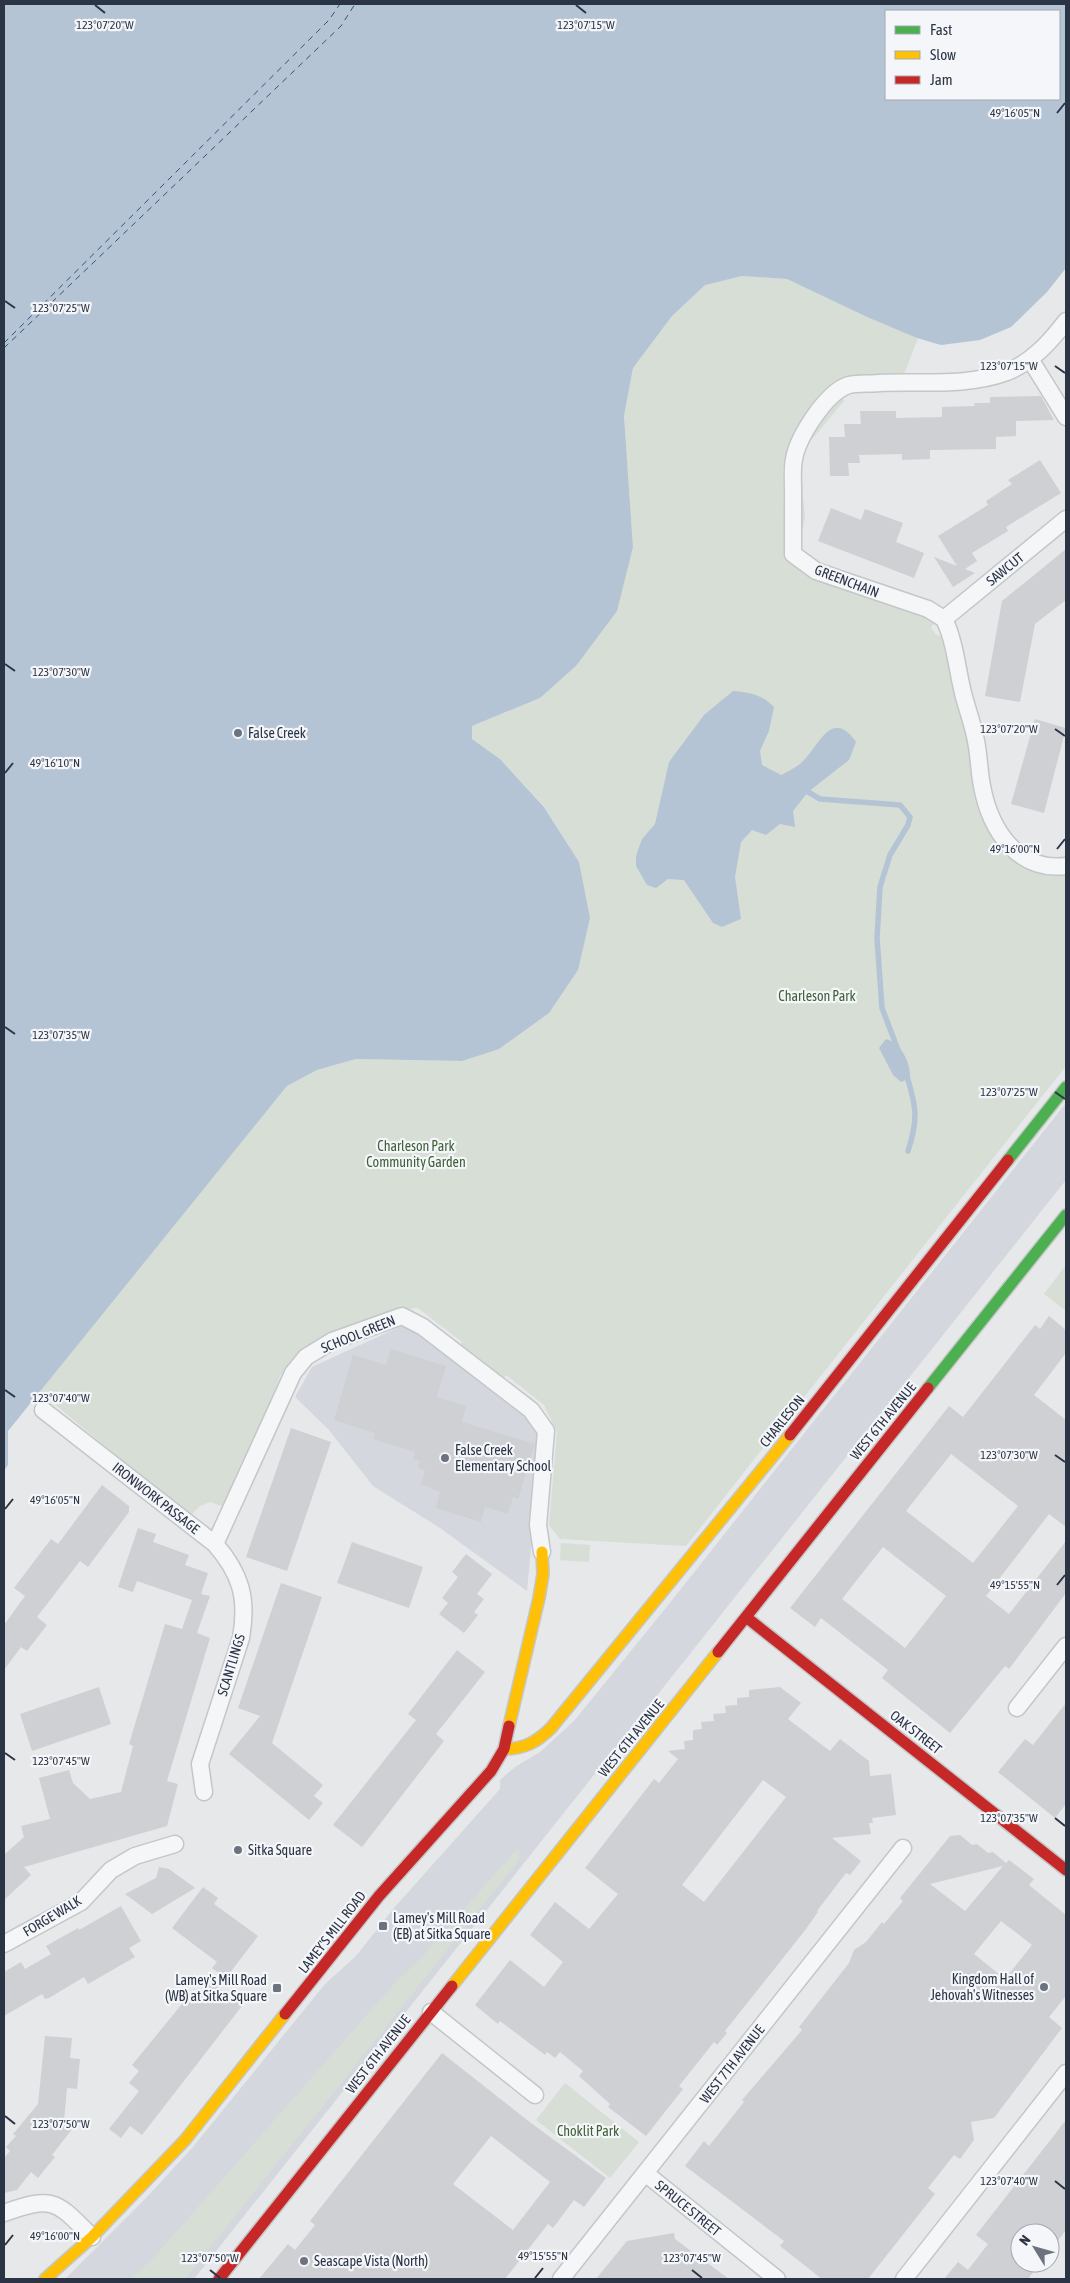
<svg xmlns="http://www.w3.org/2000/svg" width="1070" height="2283" viewBox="0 0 1070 2283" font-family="'Asap Condensed',sans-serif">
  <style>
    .built { fill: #d4d7dd }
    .green { fill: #d6ded6 }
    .water { fill: #b4c4d5; fill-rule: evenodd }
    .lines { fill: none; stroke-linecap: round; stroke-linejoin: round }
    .stream { stroke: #b4c4d5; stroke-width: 5.5 }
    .ferry { stroke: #34527a; stroke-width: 1; stroke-dasharray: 6 5; stroke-linecap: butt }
    .building { fill: #ced0d3; fill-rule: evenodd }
    .street-casing { stroke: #c4c6c8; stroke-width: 19 }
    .fast-casing { stroke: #c4c6c8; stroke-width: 14 }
    .slow-casing { stroke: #c4c6c8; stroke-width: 14 }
    .jam-casing { stroke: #c4c6c8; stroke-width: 14 }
    .street { stroke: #f5f6f7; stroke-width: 16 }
    .fast { stroke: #4caf50; stroke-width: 11 }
    .slow { stroke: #ffc107; stroke-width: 11 }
    .jam { stroke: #c62828; stroke-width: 11 }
    .ticks { fill: none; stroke: #2b3445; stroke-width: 2 }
    .poi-dot { fill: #6c737f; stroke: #f4f6f9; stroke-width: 2 }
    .labels { text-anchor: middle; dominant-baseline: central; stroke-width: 4.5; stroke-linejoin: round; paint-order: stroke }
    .street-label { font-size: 14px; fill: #2b3445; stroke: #f4f6f9 }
    .poi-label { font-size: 14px; fill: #2b3445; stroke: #f4f6f9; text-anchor: start }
    .park-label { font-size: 14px; fill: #3f6138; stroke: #f4f6f9 }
    .ticks-label { font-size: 12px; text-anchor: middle; fill: #2b3445; stroke: #f4f6f9; stroke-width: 4.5; stroke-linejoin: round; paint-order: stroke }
  </style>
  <rect width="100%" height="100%" fill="#e6e8ea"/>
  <!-- built -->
  <path class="built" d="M1066,1103V1180L194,2279H65L147,2197L193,2147L325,1984L356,1956L394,1908L500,1789V1780L515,1767L540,1752L574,1721L665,1609Z
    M406,1324L542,1430L527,1591L440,1528L373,1486L329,1430L295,1397L312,1367Z"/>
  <!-- green -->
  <path class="green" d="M742,276L787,279L867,317L918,338L903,377L844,380L783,466L784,525L788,556L804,574L940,618L931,627L935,634L943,637L989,830L1066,873V1066L782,1425L779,1431L774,1434L686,1546L560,1539L549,1525L557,1432L544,1405L506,1375L503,1379L459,1346L462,1342L418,1308L405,1309L294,1361L280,1376L241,1476L225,1507L210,1502L200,1506L191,1515L161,1493L39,1391L287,1086L317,1070L356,1059L462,1061L579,862L544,806L500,759L472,739V726L540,698L576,666L633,547L624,416L633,368L672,316L705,284Z
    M843,397L844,401L803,450L800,466L805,516L803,528L797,526C796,503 793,474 800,452C806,432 827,410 843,397Z
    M1066,1265V1311L1044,1294Z
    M561,1543L590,1545L589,1562L560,1560Z
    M519,1849V1860L185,2279H131L154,2257L393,1985L423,1956L514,1852Z
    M565,2083L639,2142L610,2178L536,2120Z"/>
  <!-- water -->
  <path class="water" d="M4,4H1066V268L1047,292L1011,327L980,340L941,345L917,338L867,317L787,279L742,276L705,285L672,316L633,368L624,416L633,547L617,611L576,666L540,698L472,726V739L500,759L544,807L579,862L590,918L578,970L549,1013L499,1049L462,1061L356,1059L317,1070L287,1086L8,1431V1465L4,1471ZM886,11H1059V99H886Z
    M733,691C750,692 762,695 774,707L769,731L760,751L762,765L781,775C789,771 799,766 804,760C820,744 832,708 856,742L849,760L808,792L793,811L795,827L780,824L766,835L752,830L741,842L735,877L741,919L722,927L713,923L684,880L668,879L656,888L647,885L636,866V856L642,839L655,824L669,762L704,715Z
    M886,1039C901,1043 911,1063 910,1078L901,1082L893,1075L879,1048Z"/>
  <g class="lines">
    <!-- stream -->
    <path class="stream" d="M808,792L820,799L900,805L910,817L908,825L890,855L880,887L877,938L882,1008L898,1050
      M906,1073C916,1106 919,1118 908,1151"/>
    <!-- ferry -->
    <path class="ferry" d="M4,343L329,20L340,4
      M4,348L341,26L355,4"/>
  </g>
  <!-- building -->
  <path class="building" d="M1041,396L1054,420L1016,421V436L996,437V449L930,450V459L902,460V454L859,455L860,463H848L849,476H830L829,437H845L844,424H861L860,411H896V418L942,417V407L975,406L974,403H990V397Z
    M1040,460L1061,493L1006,527L1008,531L972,553L977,561L965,569L975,573L953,587L934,557L957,566L938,536L988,505L986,501L1012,484L1008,480Z
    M831,508L861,520L865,509L903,523L896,542L924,553L914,578L818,541Z
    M1066,549V600L1035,624L1020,702L985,696L1002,601Z
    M1035,719L1066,728L1044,813L1011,804Z
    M1049,1316L1066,1330V1353L1034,1395L1066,1420V1527L1049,1514L986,1596L1009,1614L1066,1541V1593L1009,1669L1005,1666L950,1733L882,1678L888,1670L821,1618L815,1627L790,1608L949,1406L963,1417L1035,1325L1040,1329ZM951,1454L1018,1506L973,1563L906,1511ZM883,1547L946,1596L905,1648L842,1599Z
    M391,1349L446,1366L437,1397L466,1406L462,1422L535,1444L518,1499L513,1497L508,1514L485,1507L481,1522L436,1508L440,1492L421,1484L425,1470L418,1468L420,1461L413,1459L415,1452L373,1439L375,1433L334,1420L353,1355L386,1365Z
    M291,1428L331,1442L287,1571L246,1557Z
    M102,1485L129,1506V1512L88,1567L80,1561L37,1617L47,1625L27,1651L21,1647L4,1670V1625L25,1596L14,1588L51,1539L58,1544Z
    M138,1528L156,1534L153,1542L189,1555L185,1565L208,1573L201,1594L210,1596L197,1633L210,1638L167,1781L178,1784L167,1826L24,1867L31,1875L4,1900V1855L24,1837L21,1826L50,1819L39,1778L69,1770L73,1783L90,1799L121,1792L133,1746L129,1744L165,1624L182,1629L192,1600L137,1581L133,1592L118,1587Z
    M352,1542L423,1567L409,1608L337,1583Z
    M466,1554L492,1574L477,1594L484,1599L474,1612L478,1615L464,1633L439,1614L448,1603L442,1598L458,1577L452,1572Z
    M281,1583L322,1597L272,1743L323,1785L314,1796L323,1803L309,1820L229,1754L260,1716L238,1708Z
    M457,1650L485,1672L436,1734L444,1741L362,1847L333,1825L416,1720L408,1714Z
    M99,1687L111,1724L32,1751L20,1714Z
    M780,1687L801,1703L788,1719L830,1751L840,1739L869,1761L870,1776L891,1774L896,1815L872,1818L873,1823H869L871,1834L832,1838L861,1861L850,1875L846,1873L817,1911L818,1912L806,1929L725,2031L727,2033L717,2045L714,2042L679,2086L683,2089L646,2136L608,2107L610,2104L579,2076L583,2071L560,2052L555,2058L547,2052L545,2055L500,2021L498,2024L475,2005L510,1960L544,1987L563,1962L530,1935L555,1902L589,1929L618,1894L585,1868L654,1779L659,1783L678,1759L668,1751L685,1749L684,1741L693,1740V1730L702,1729L701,1722L714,1721L713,1714L726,1713L725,1706L737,1705V1698L749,1697V1690ZM763,1780L786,1797L704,1902L682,1885Z
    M1066,1703V1804L1055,1818L998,1772L1025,1739L1033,1745Z
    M960,1835L972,1845L977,1844L988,1853L993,1852L1006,1863L1009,1860L1034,1879L1029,1885L1066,1915V1996L1049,2017L1062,2028L994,2118L971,2122L974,2140L960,2159L954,2155L928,2188L935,2194L868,2279H822L780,2246L784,2241L685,2166L704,2141L709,2146L744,2102L742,2100L802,2030L799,2027L849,1963L854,1950L866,1942L882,1922L884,1924L903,1901L900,1898L950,1836ZM1003,1866L965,1911L930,1884ZM1001,1921L1032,1945L1005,1979L974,1954Z
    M159,1867L169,1869L195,1888L152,1914L125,1894L156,1878Z
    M203,1887L218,1898L214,1904L258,1936L226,1978L212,1968L217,1962L172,1928Z
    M121,1906L141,1941L129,1948L135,1957L88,1984L84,1977L49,1998L45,1999L42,1994L4,2016V1972L21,1962L25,1969L51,1954L46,1946L78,1928L79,1930Z
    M210,1981L242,2006L142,2135L130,2126L121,2138L109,2129L139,2091L129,2083L139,2071L132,2065L186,1999L192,2004Z
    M45,2036L72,2038L70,2058L80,2059L77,2089L67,2088L64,2121L73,2128L52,2155L55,2157L38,2178L31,2172L17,2190L4,2193V2158L10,2151L6,2147L16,2136L13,2134L38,2104Z
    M442,2053L531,2123L606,2178L584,2207L574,2200L553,2228L548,2224L505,2279H259L288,2244L295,2250L315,2225L310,2221ZM491,2136L550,2182L513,2230L453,2184Z
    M1066,2120V2230L1050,2251V2233H1020V2263H1040L1028,2279H944L958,2262L968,2270L988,2244L976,2235Z
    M674,2233L675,2239L729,2279H596L627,2241Z"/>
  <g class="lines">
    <defs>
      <path id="street" d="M1066,321C1050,342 1032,362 1007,372C966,387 921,381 879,383C870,384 858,383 849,385C826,392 798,437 794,459C792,469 793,480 793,489C793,511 793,532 793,554L816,571L928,609L944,619C955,641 957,669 963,693C967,709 973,724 976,741C979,755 979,771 982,786C990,829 1017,872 1066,866
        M1030,359L1066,417
        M944,619L1066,519
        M43,1410L215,1544C241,1574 248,1598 241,1638L200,1764L204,1792
        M215,1544L293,1373L306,1357L332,1341L402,1316L423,1327L531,1410L546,1431L538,1525L542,1552
        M1017,1708L1066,1646
        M4,1944L81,1902L111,1870L135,1856L175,1844
        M431,2012L535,2095
        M645,2173L777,2279
        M4,2213C54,2195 56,2201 92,2237
        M561,2279L903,1848
        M904,2279L1066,2073"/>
      <path id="fast" d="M1008,1160L1066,1087
        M928,1388L1066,1215"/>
      <path id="slow" d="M509,1726L539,1598L543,1574L542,1552
        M504,1749C524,1749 537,1742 551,1728L790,1435
        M452,1986L718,1652
        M45,2279L92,2237L185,2140L285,2014"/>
      <path id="jam" d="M790,1435L1008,1160
        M746,1617L1066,1870
        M718,1652L928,1388
        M285,2014L379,1896L491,1771L504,1749L509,1726
        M219,2279L452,1986"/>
    </defs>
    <!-- street casing -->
    <use href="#street" class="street-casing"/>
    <!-- fast casing -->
    <use href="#fast" class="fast-casing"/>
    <!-- slow casing -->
    <use href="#slow" class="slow-casing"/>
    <!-- jam casing -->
    <use href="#jam" class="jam-casing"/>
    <!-- street -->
    <use href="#street" class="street"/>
    <!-- fast -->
    <use href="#fast" class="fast"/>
    <!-- slow -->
    <use href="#slow" class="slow"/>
    <!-- jam -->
    <use href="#jam" class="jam"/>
  </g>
  <!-- ticks -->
  <path class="ticks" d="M95,5L105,13M576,5L586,13M1057,113L1065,103M5,301L15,308M1055,366L1065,373M5,664L15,671M1055,729L1065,736M5,773L13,763M1057,849L1065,839M5,1027L15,1034M1055,1092L1065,1099M5,1390L15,1397M1055,1455L1065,1462M5,1509L13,1499M1057,1585L1065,1575M5,1753L15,1760M1055,1818L1065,1826M5,2116L15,2124M1055,2181L1065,2189M5,2245L13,2235M210,2270L220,2278M692,2270L702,2278M535,2278L543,2268"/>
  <!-- markers -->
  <g class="poi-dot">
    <circle cx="238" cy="733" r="5"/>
    <circle cx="445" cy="1458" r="5"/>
    <circle cx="238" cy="1850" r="5"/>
    <rect x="378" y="1921" width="10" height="10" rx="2.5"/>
    <circle cx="1044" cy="1987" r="5"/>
    <rect x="272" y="1983" width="10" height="10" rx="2.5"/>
    <circle cx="304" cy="2261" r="5"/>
  </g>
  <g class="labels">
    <!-- street labels -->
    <g class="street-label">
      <text transform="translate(1005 569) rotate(-39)">SAWCUT</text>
      <text transform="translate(847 581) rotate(21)">GREENCHAIN</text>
      <text transform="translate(358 1334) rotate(-22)">SCHOOL GREEN</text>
      <text transform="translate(782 1421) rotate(-51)">CHARLESON</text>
      <text transform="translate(883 1421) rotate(-51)">WEST 6TH AVENUE</text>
      <text transform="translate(156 1498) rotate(38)">IRONWORK PASSAGE</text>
      <text transform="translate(231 1665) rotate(-73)">SCANTLINGS</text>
      <text transform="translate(916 1732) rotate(38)">OAK STREET</text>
      <text transform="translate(631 1738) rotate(-51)">WEST 6TH AVENUE</text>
      <text transform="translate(52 1916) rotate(-31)">FORGE WALK</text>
      <text transform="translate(332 1932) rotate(-52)">LAMEY'S MILL ROAD</text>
      <text transform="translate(378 2054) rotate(-52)">WEST 6TH AVENUE</text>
      <text transform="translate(732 2064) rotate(-52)">WEST 7TH AVENUE</text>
      <text transform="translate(688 2208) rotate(39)">SPRUCE STREET</text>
    </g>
    <!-- poi labels -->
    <g class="poi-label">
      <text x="248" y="733">False Creek</text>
      <text x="455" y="1450">False Creek<tspan x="455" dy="16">Elementary School</tspan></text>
      <text x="248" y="1850">Sitka Square</text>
      <text x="393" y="1918">Lamey's Mill Road<tspan x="393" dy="16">(EB) at Sitka Square</tspan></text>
      <text x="1034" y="1979" text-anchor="end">Kingdom Hall of<tspan x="1034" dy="16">Jehovah's Witnesses</tspan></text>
      <text x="267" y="1980" text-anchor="end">Lamey's Mill Road<tspan x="267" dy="16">(WB) at Sitka Square</tspan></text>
      <text x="314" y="2261">Seascape Vista (North)</text>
    </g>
    <!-- park labels -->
    <g class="park-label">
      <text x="817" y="996">Charleson Park</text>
      <text x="416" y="1146">Charleson Park<tspan x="416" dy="16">Community Garden</tspan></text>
      <text x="588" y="2131">Choklit Park</text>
    </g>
  </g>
  <g class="ticks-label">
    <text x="105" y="29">123°07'20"W</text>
    <text x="586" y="29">123°07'15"W</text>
    <text x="1015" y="117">49°16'05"N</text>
    <text x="61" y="312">123°07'25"W</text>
    <text x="1009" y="370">123°07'15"W</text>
    <text x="61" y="676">123°07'30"W</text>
    <text x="1009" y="733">123°07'20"W</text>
    <text x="55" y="767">49°16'10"N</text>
    <text x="1015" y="853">49°16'00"N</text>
    <text x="61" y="1039">123°07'35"W</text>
    <text x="1009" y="1096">123°07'25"W</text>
    <text x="61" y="1402">123°07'40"W</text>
    <text x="1009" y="1459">123°07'30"W</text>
    <text x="55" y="1504">49°16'05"N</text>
    <text x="1015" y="1589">49°15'55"N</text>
    <text x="61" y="1765">123°07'45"W</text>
    <text x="1009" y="1822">123°07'35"W</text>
    <text x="61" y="2128">123°07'50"W</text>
    <text x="1009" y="2185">123°07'40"W</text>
    <text x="55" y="2240">49°16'00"N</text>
    <text x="543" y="2260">49°15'55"N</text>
    <text x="210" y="2262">123°07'50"W</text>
    <text x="692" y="2262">123°07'45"W</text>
  </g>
  <!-- border -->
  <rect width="1070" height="2283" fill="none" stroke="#2b3445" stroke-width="10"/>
  <!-- legend -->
  <rect x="885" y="10" width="175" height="90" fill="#f4f6f9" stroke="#a4a8b1"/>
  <rect x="895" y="26" width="25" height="8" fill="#4caf50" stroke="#a4a8b1"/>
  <text x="930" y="35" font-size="15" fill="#2b3445">Fast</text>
  <rect x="895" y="51" width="25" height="8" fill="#ffc107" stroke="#a4a8b1"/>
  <text x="930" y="60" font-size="15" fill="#2b3445">Slow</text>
  <rect x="895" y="76" width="25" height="8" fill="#c62828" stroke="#a4a8b1"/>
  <text x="930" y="85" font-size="15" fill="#2b3445">Jam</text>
  <!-- north arrow -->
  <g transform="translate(1035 2248) rotate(307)"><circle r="24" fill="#f4f6f9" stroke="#a4a8b1"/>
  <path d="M0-4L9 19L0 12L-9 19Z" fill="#6c737f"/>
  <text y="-8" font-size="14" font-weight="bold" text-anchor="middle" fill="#2b3445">N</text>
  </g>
</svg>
